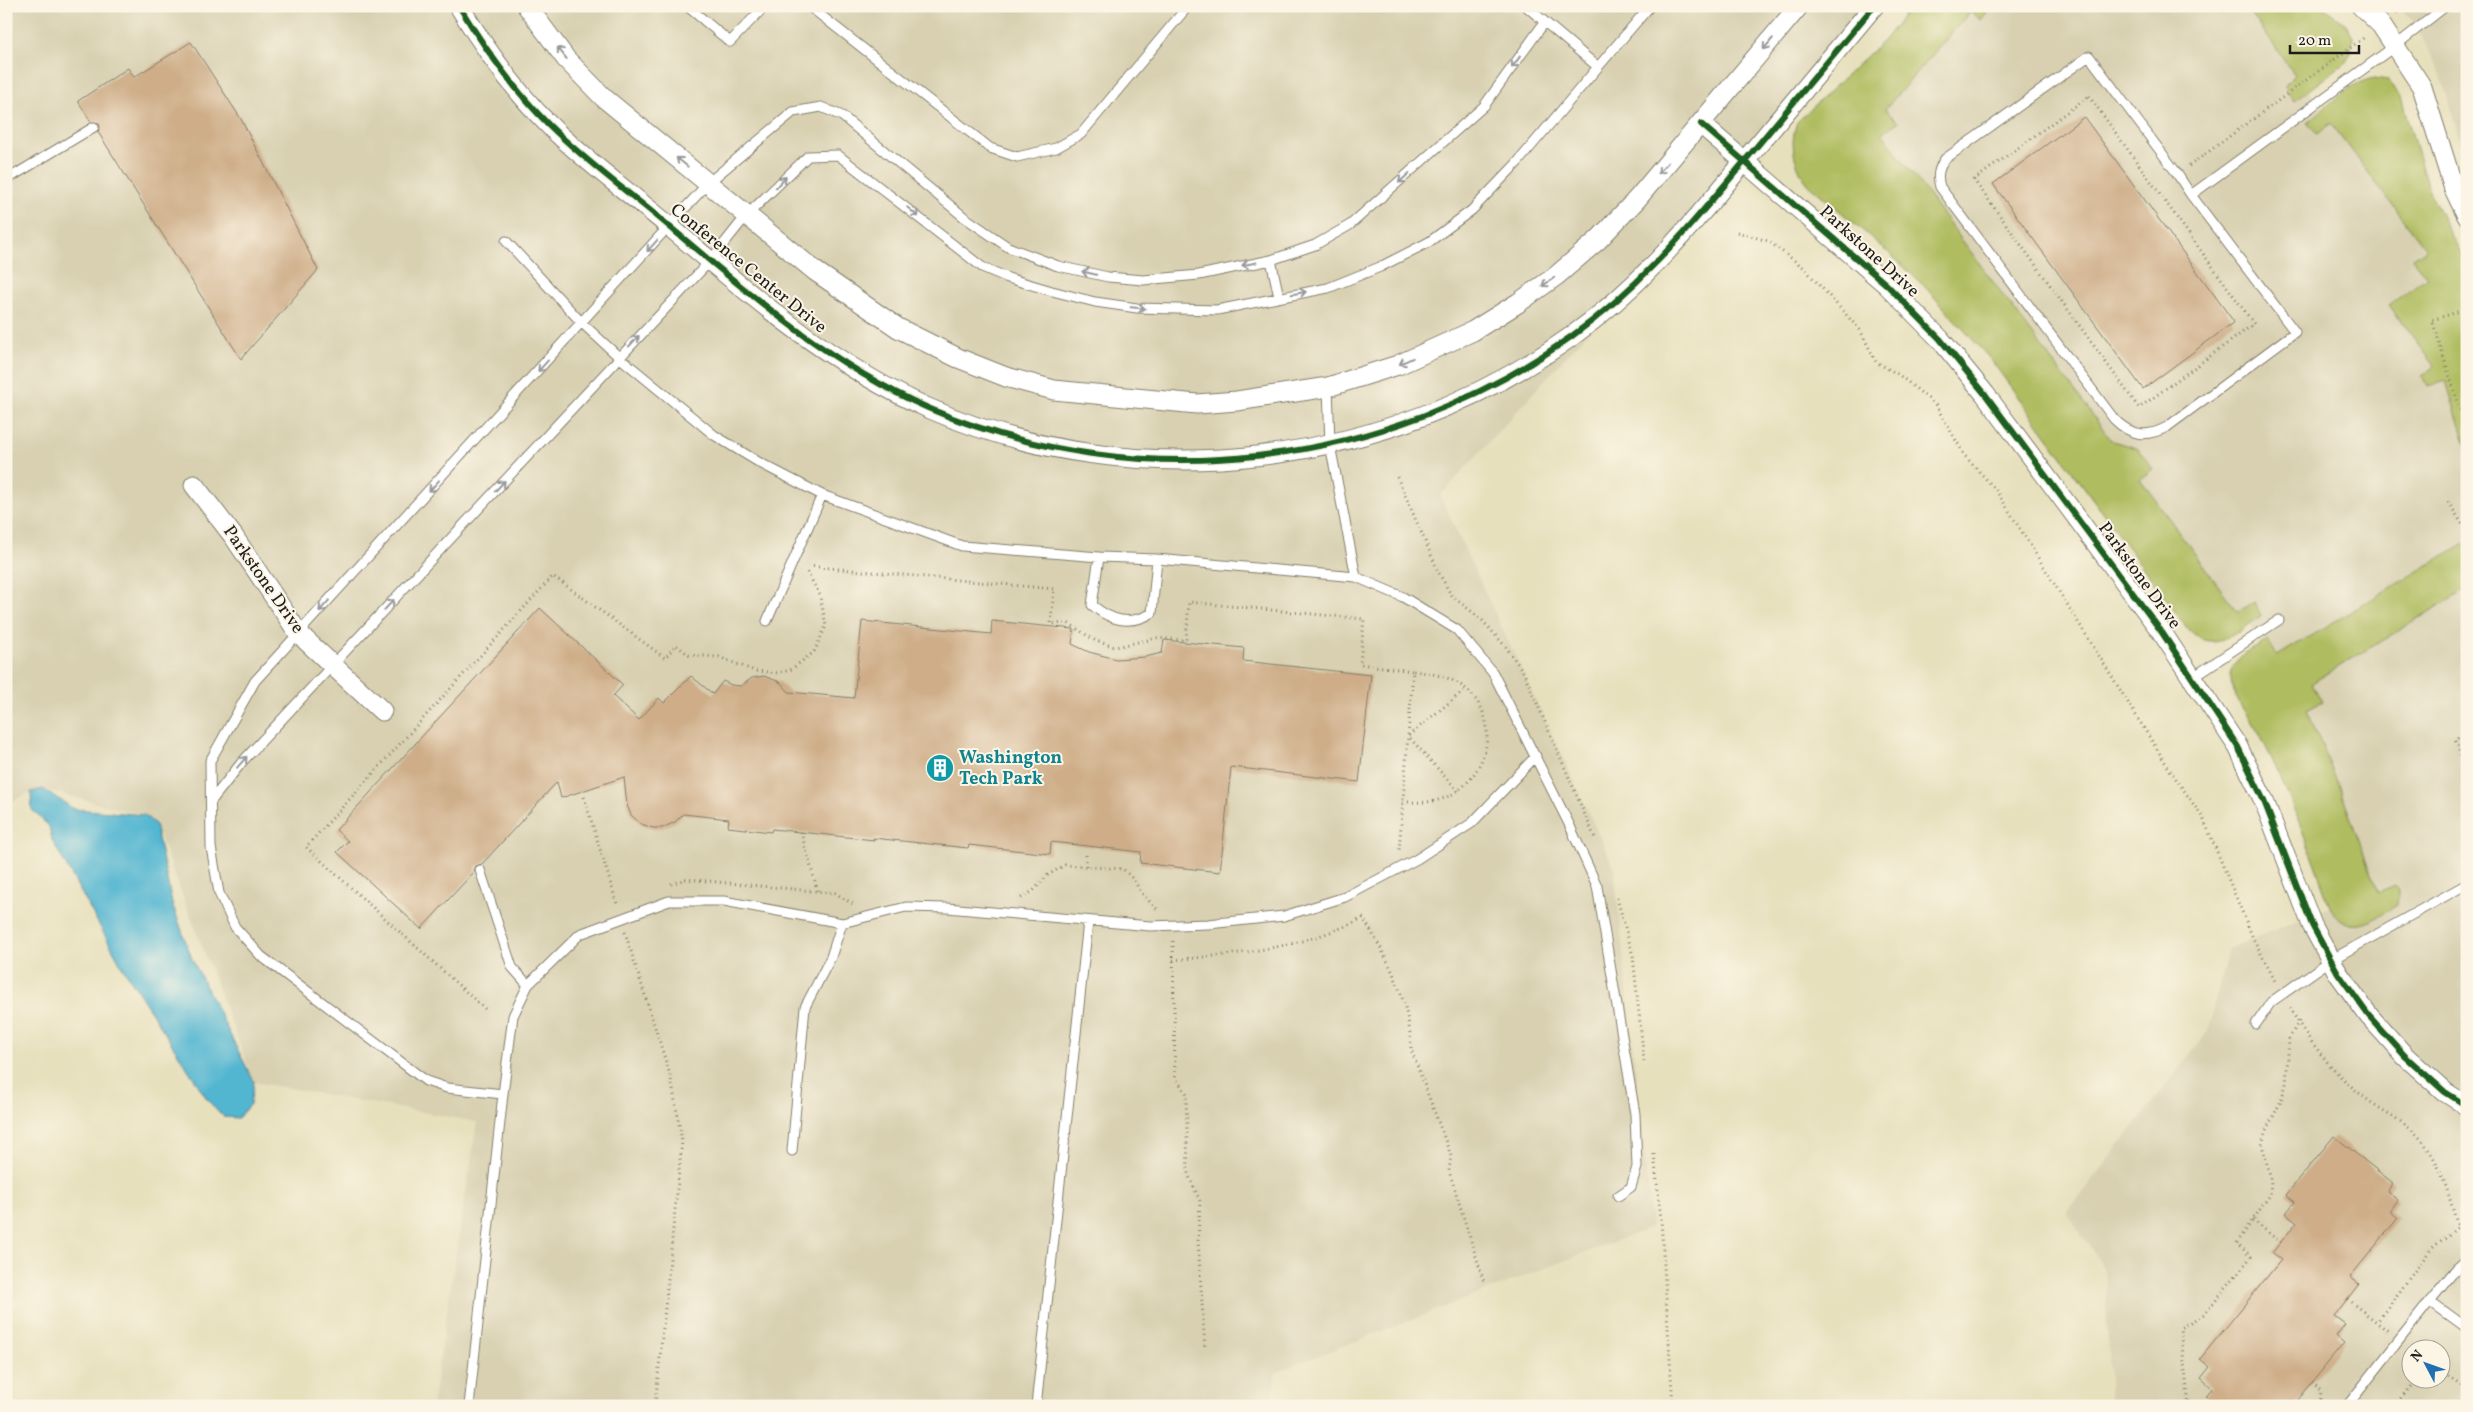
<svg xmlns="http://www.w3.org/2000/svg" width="2473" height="1412" viewBox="0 0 2473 1412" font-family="Vollkorn,serif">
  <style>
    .built { fill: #d8d0b1; fill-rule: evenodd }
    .green { fill: #afbc5e; stroke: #666c3d }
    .water { fill: #52b6d1; stroke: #376976 }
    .building { fill: #cead88 }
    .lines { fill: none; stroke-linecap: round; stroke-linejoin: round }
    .service-casing { stroke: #827e6c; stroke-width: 11 }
    .minor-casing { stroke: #827e6c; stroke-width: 21 }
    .path { stroke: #827e6c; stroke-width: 3; stroke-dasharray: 1 4; stroke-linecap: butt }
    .service { stroke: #fff; stroke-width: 9 }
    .minor { stroke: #fff; stroke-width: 19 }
    .cycleway-casing { stroke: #fcf5e5; stroke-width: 9 }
    .cycleway { stroke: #1b5e20; stroke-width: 6 }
    .oneway { stroke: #999 }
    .labels { text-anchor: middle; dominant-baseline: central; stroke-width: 4; stroke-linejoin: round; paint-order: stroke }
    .street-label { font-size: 18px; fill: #1c1c1c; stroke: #fcf5e5 }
    .culture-label { font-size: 18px; font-weight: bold; fill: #0d838f; stroke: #fcf5e5; text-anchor: start }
  </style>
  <rect width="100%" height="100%" fill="#fcf5e5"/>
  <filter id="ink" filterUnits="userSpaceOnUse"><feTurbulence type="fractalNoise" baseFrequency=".02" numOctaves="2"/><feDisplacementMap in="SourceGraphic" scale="10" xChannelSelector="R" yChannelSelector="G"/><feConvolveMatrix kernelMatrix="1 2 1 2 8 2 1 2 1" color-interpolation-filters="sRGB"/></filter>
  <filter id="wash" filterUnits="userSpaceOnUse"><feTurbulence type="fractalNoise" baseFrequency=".0096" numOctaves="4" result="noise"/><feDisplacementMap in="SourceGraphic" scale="20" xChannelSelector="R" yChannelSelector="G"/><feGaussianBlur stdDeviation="1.12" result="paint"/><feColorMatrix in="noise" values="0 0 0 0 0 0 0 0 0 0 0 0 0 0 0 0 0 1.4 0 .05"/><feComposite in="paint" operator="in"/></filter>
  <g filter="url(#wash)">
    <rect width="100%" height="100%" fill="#e7e0bd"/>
    <!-- built -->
    <path class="built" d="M6,6H1883L1440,496L1614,867L1652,1227L1276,1372L1272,1406H432L477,1122L254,1082L155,824L144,815L43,789L31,792L6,805Z
      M1972,6H2247L2426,249L2427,276L2389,305L2446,380L2467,449V542L2277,656L2238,611L1882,133L1885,109Z
      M2396,6H2467V165L2440,73L2413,21Z
      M2467,589V1406H2110L2105,1270L2067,1212L2208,1031L2228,949L2330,907L2337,918L2378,893L2307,710L2312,683ZM2410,1350H2440V1380H2410Z"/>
    <!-- green -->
    <path class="green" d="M1911,6H1988L1990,8L1981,20L1970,12L1885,109L1898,122L1882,133L2112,441L2137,448L2153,469L2140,479L2237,611L2255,603L2261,616C2238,631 2217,654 2190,632L1991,360L1926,288L1889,253L1808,184C1794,166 1789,143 1797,122L1883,41Z
      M2246,6H2322L2346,24L2353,36L2351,53L2346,62L2294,101L2284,86L2295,75Z
      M2375,78L2387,80L2401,97L2428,189L2467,266V449L2446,381L2428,387L2422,376L2435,366L2389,305L2427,277L2412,259L2426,249L2331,123L2318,134L2307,123C2326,108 2350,81 2375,78Z
      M2467,542V589L2312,683L2322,702L2307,710L2340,789L2378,893L2395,886L2399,890L2397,905C2374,920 2350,939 2330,907C2310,849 2289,792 2261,737C2251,718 2230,697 2231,676C2232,658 2254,649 2268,640L2277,656Z"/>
    <!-- water -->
    <path class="water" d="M43,789L74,809L144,815L155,824L172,903L192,959L254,1082L250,1104L238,1118L224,1117L209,1102L123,968L52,840L49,826L32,810L31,792Z"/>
    <g id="blocks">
      <!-- building -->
      <path class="building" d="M191,42L241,119L318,270L241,359L98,132L100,127L99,123L91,122L78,101L128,68L134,77Z
        M2084,117L2234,322L2143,389L1993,184Z
        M540,608L623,685L613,696L639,720L659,698L664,703L691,676L713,694L723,681L731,685L741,686L752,678L764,676L780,682L789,692L854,698L862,621L991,634L992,621L1074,629L1072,644L1089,652L1116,659L1145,657L1162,653L1164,640L1244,648L1243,661L1371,675L1359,782L1231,767L1220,872L1140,863L1141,852L1051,842L1050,854L969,845L968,848L873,838L874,840L772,829L771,832L728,827L729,819L683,814L675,822L662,828H653L641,824L631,815L627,805L624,777L561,798L557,782L482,864L476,866L474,872L421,929L337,852L348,841L336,830Z
        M2334,1136L2393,1183L2387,1192L2398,1200L2390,1211L2398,1218L2350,1277L2359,1284L2334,1316L2345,1324L2336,1336L2344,1343L2293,1406H2218L2206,1396L2212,1388L2201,1378L2210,1367L2200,1359L2281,1260L2272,1253L2297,1222L2286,1213L2295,1202L2286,1195Z"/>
    </g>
  </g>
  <g filter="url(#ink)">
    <use href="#blocks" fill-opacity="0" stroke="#827e6c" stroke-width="1"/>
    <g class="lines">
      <defs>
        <path id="service" d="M687,6L730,42L765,6
          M809,6L990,148L1017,157L1056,148L1081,134L1188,6
          M1526,6L1598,67L1650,6
          M2089,56L2176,172L2191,195L2295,332L2167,427C2146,438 2131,436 2114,419L1940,187C1937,176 1938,169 1945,159Z
          M6,180L94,127
          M2191,195L2395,46L2446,6
          M506,241L582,323L619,357L714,435L760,463L822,495L767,621
          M1271,260L1279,297
          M1328,387L1330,445L1356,577
          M822,495L962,546L1099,557L1157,559L1356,577L1403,597L1457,630L1493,673L1569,824L1597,886L1635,1114L1637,1167L1631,1187L1618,1196
          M1099,557L1092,605C1111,621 1130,626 1152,613L1157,559
          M2193,677L2279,620
          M1536,756L1472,823L1417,859L1345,897L1284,916L1208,924L1150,926L947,908L906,907L842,923L724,901H669L580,934L528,985L513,1016L503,1094L447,1088L426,1081L261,956L235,927L219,893L211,847L210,761L255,681L708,183L793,112L821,107L842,116L964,217L1008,247L1058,266L1108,277L1143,280L1199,275L1271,260L1315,245L1350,225L1484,106L1544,23
          M212,800L242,762L710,261L746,216L808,156L838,155L982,267L1008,278L1052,291L1095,302L1137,308L1217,310L1328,288L1380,267L1429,242L1472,210L1517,163L1598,67
          M480,870L512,967L528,985
          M2256,1024L2271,1002L2331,960L2467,884
          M792,1151L805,1007L831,957L842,923
          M2467,1260L2457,1268L2430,1301L2467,1328
          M469,1406L503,1094
          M1036,1406L1088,922
          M2347,1406L2430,1301"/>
        <path id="minor" d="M459,6C485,49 514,90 549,125C586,162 630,193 670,227C750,295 831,365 928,408C1137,499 1388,468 1572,336C1635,291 1684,234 1733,175C1780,119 1827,63 1874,6
          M527,6L566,59L604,98L815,271L898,328L958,358L1006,377L1054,390L1197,404L1237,401L1328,387L1398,365L1473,331L1518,303L1556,276L1598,240L1637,199L1799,6
          M2361,6L2381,25L2422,87L2454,189L2467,216
          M1701,124L1887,285L1940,339L1985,394L2161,631L2238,747L2264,801L2312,925L2338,973L2369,1016L2405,1056L2445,1092L2467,1106
          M194,485L234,537L299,634L382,711"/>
      </defs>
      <!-- service casing -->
      <use href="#service" class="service-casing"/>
      <!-- minor casing -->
      <use href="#minor" class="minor-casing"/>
      <!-- path -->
      <path class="path" d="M2396,13L2406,6
        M2089,96L2254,324L2139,408L1974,180Z
        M2189,166L2365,37
        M1737,232L1768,241L1803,267L1860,330L1876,362L1899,375L1935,404L1965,456L1996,490L2168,767L2203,818L2253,938L2275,981
        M2467,309L2432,320L2467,431
        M1397,477L1439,573L1451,595L1482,620L1506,647L1524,673L1595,838
        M2448,502L2467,531
        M808,566L1054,589L1051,624L1068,623L1096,641L1115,647L1157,638L1186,640L1189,602L1364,619L1360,664L1413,671L1399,852
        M2467,733L2455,740L2467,772
        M1458,791L1408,736L1466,689
        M584,797L617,904
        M1403,802C1413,802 1424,803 1434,801C1480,792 1505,730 1472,695C1456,677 1436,674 1413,671
        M801,832L818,892
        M1086,866V851
        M671,884L686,879L835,893L853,904
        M1021,898L1033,891L1048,875L1065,865L1123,869L1132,878L1144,896L1158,910
        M1617,898L1633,956L1644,1061
        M625,932L671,1078L682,1141L655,1406
        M1173,941L1175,1077L1186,1093L1188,1174L1200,1201L1198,1241L1205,1349
        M1173,960C1239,954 1303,948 1363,918C1388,958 1410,1001 1411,1049L1451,1156L1449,1171L1484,1282
        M2290,1008C2310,1044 2338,1079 2372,1103C2391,1116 2409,1124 2424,1143C2443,1168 2449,1197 2458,1227L2431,1249L2377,1322
        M485,1009L306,847L553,576L665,658L676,645L689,655L719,657L755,671L779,673L790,670L814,652L826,626L820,595L807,572
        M1654,1154L1661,1219L1673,1406
        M2253,1220L2281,1243
        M2347,1299L2388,1331
        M2440,1371L2467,1390
        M2312,1382L2321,1391L2319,1406
        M2189,1406L2180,1328L2204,1314L2251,1257L2237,1243L2270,1195L2271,1179L2262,1145L2265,1132L2280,1103L2286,1085L2289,1039L2299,1021
        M2394,1406L2416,1380"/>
      <!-- service -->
      <use href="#service" class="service"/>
      <!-- minor -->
      <use href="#minor" class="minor"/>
      <defs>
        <path id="cycleway" d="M459,6C485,49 514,90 549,125C586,162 630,193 670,227C750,295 831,365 928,408C1137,499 1388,468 1572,336C1635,291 1684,234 1733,175C1780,119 1827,63 1874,6
          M1701,124L1887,285L1940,339L1985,394L2161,631L2238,747L2264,801L2312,925L2338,973L2369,1016L2405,1056L2445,1092L2467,1106"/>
      </defs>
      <!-- cycleway casing -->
      <use href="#cycleway" class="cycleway-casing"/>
      <!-- cycleway -->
      <use href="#cycleway" class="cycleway"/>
    </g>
    <!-- one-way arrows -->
    <defs><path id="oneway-shaft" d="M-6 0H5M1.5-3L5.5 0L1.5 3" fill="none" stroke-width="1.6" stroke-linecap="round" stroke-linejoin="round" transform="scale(1.25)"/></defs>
    <g class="oneway">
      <use href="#oneway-shaft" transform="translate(1768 44) rotate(130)"/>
      <use href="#oneway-shaft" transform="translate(562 53) rotate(-128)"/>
      <use href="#oneway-shaft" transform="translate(1516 62) rotate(126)"/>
      <use href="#oneway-shaft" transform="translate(682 162) rotate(-141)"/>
      <use href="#oneway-shaft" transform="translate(1663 168) rotate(131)"/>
      <use href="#oneway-shaft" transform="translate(1404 178) rotate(138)"/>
      <use href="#oneway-shaft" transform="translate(781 182) rotate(-46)"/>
      <use href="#oneway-shaft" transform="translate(913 212) rotate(39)"/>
      <use href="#oneway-shaft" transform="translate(652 246) rotate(132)"/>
      <use href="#oneway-shaft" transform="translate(1249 264) rotate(168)"/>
      <use href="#oneway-shaft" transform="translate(1089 273) rotate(-167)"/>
      <use href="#oneway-shaft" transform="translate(1548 282) rotate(145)"/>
      <use href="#oneway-shaft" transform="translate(1299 293) rotate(-10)"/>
      <use href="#oneway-shaft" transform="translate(1138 308) rotate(5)"/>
      <use href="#oneway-shaft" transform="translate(634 341) rotate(-47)"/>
      <use href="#oneway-shaft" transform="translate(1406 361) rotate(155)"/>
      <use href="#oneway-shaft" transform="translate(543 366) rotate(132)"/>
      <use href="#oneway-shaft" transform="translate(434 486) rotate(132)"/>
      <use href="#oneway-shaft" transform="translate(500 486) rotate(-47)"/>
      <use href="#oneway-shaft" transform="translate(389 605) rotate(-47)"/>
      <use href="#oneway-shaft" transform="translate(324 606) rotate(132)"/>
      <use href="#oneway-shaft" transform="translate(242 762) rotate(-49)"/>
    </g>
  </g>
  <!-- icons -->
  <defs>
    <symbol id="building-disc" viewBox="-11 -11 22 22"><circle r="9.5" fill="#0f9aa8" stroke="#fcf5e5"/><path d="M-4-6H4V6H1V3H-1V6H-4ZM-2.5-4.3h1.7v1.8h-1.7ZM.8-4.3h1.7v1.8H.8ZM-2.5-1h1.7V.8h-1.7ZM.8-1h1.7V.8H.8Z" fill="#fff"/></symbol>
  </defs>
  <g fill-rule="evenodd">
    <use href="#building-disc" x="924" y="752" width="32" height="32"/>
  </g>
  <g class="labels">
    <!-- street labels -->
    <g class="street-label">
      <text transform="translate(1869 252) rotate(42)">Parkstone Drive</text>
      <text transform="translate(748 269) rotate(39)">Conference Center Drive</text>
      <text transform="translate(2139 576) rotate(54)">Parkstone Drive</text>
      <text transform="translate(263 580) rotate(55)">Parkstone Drive</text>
    </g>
    <!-- culture labels -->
    <g class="culture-label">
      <text x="959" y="758">Washington<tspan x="959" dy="21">Tech Park</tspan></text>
    </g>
  </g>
  <!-- margin -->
  <rect width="2473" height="1412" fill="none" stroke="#fcf5e5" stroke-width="25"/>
  <!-- north arrow -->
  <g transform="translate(2426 1364) rotate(311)"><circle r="24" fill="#fcf5e5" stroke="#a29e95"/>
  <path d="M0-4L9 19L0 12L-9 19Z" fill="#1f6fb2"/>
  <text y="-8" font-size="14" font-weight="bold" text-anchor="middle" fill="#1c1c1c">N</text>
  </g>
  <!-- scale -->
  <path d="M2290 45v8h69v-8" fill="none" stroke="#1c1c1c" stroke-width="2.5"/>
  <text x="2298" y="45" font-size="15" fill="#1c1c1c" stroke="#fcf5e5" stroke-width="4" paint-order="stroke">20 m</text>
</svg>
